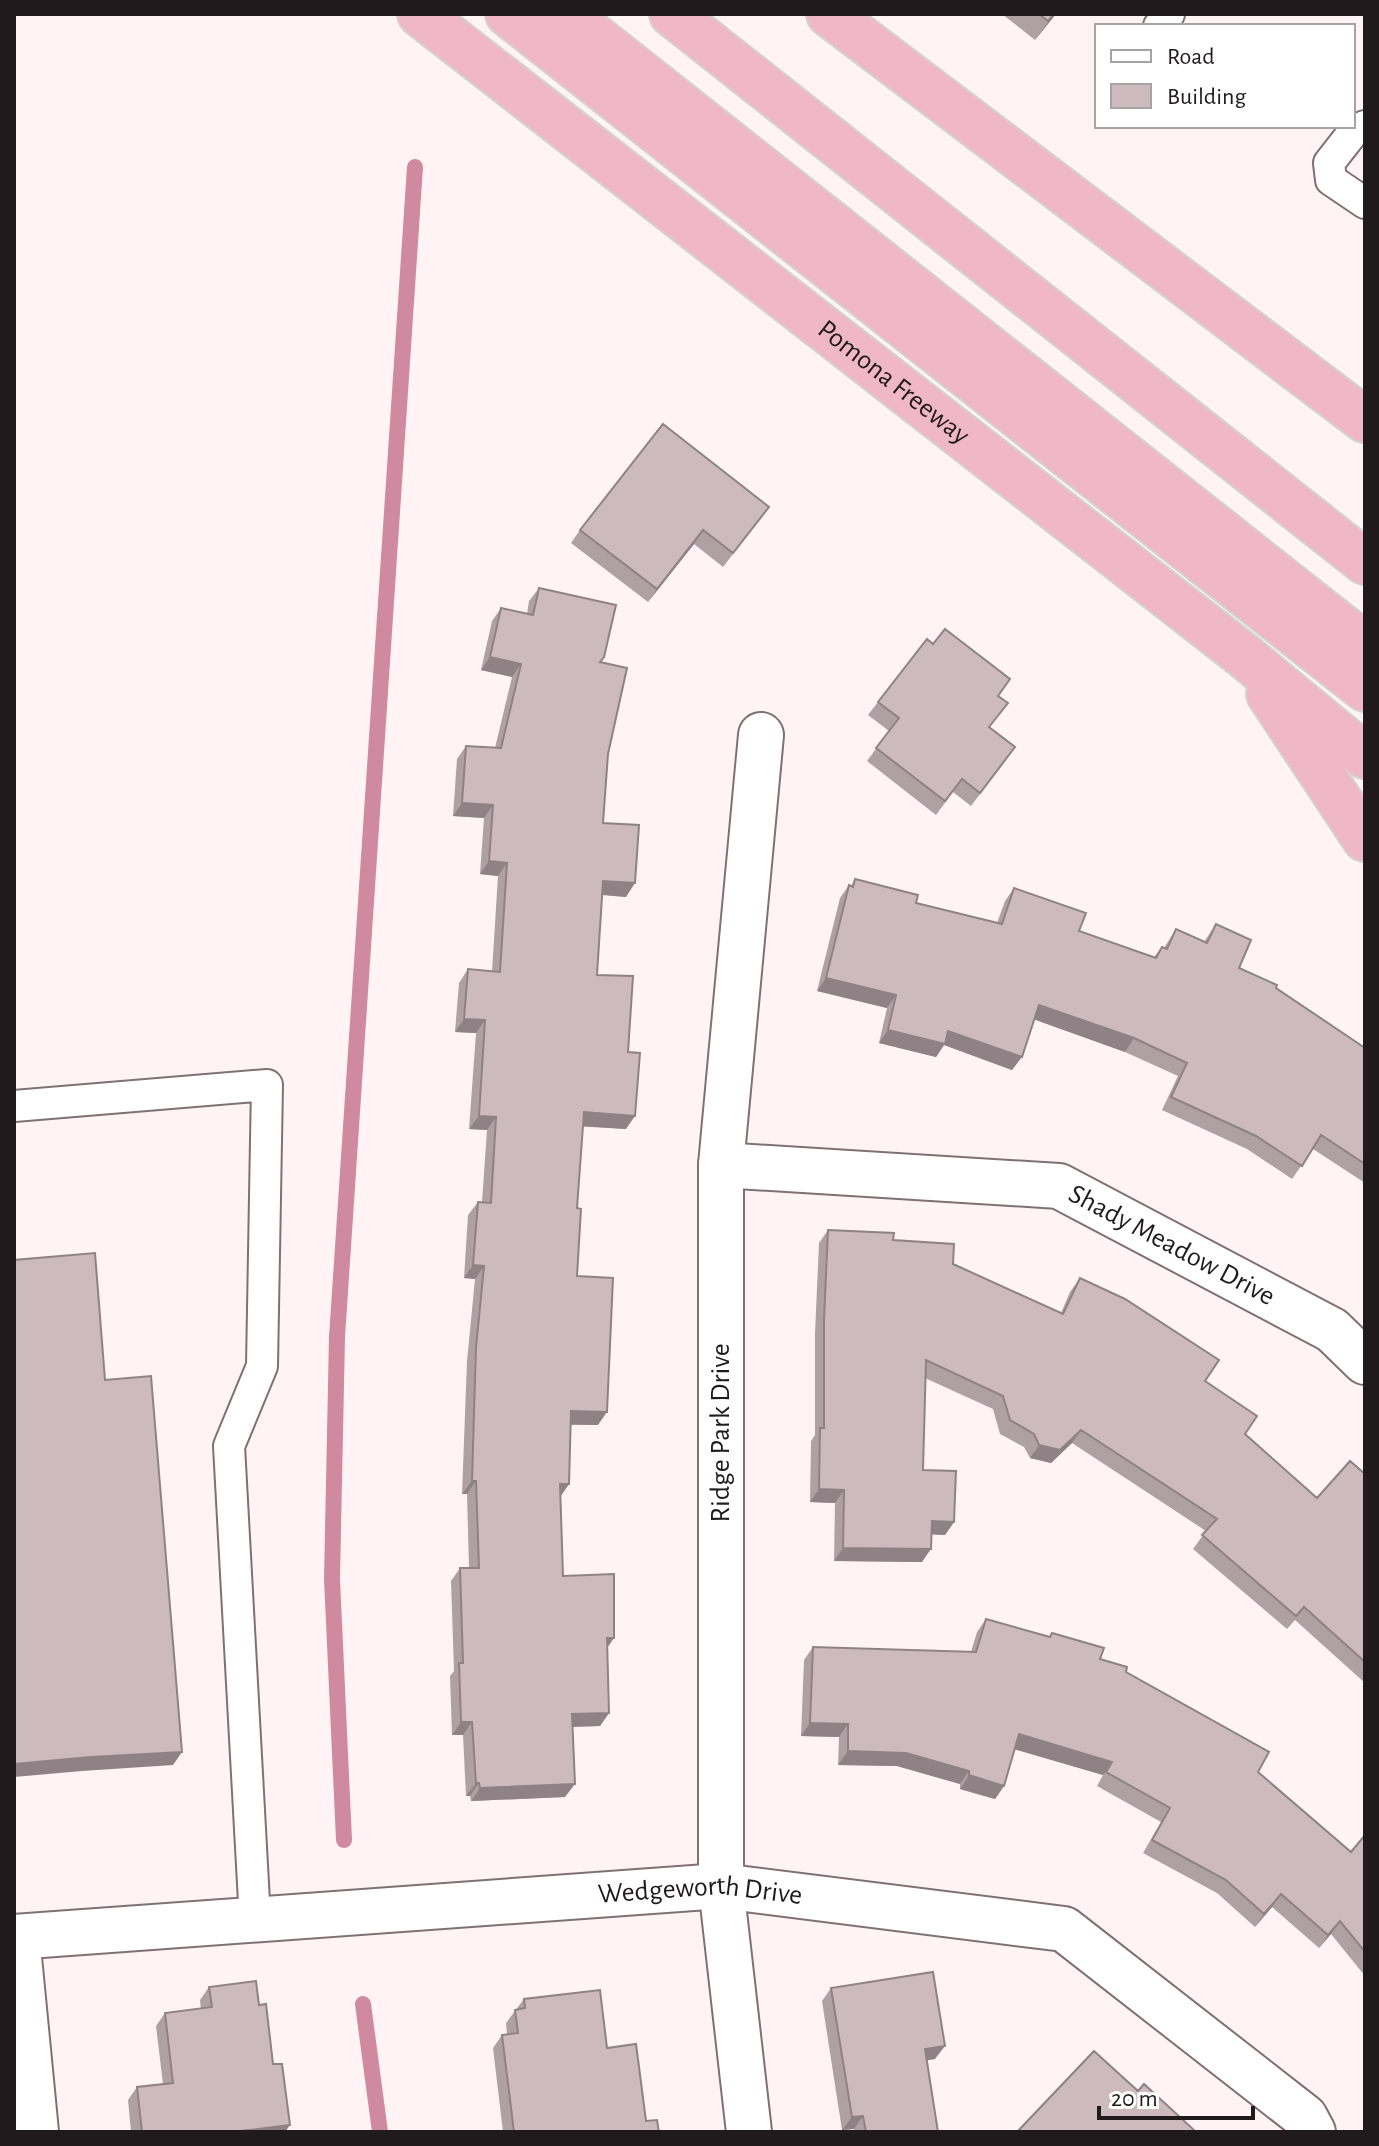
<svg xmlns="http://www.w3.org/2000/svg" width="1379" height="2146" viewBox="0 0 1379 2146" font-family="'Alegreya Sans',sans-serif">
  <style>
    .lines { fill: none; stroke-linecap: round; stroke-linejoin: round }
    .stream { stroke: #cf8aa1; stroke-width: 16 }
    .service-casing { stroke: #807074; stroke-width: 34 }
    .minor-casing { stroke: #807074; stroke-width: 48 }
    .motorway-casing { stroke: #d3d1d2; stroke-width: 48 }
    .service { stroke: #fff; stroke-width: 30 }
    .minor { stroke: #fff; stroke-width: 44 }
    .motorway { stroke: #f0b7c9; stroke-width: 44 }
    .wall { fill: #afa0a4 }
    .shaded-wall { fill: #8f8286 }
    .building { fill: #ccbabf; stroke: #8f8286; stroke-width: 2 }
    .labels { text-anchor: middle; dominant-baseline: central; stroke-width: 7; stroke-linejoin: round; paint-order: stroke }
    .street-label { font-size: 28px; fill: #211a1c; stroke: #fff }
  </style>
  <rect width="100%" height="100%" fill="#fff3f6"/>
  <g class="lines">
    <!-- stream -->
    <path class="stream" d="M344,1840L332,1579L337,1337L415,167
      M363,2004L380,2132"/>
    <defs>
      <path id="service" d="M1159,26L1169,14
        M1365,126L1354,131L1329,163L1331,180L1365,203
        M14,1106L267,1085L262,1366L229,1446L255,1920"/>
      <g id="minor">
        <path id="s1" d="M721,1165L1059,1186L1332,1330L1365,1362"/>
        <path id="s2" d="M14,1937L721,1886L1064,1929L1305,2117L1313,2132"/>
        <path d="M17,1937L36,2132"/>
        <path d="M749,2132L721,1886V1165L761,735"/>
      </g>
      <g id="motorway">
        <path id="s3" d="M420,14L1243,655L1365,756"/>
        <path d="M508,14L1365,689"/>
        <path d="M566,14L1365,645"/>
        <path d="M672,14L1365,562"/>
        <path d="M829,14L1365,420"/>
        <path d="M1269,694L1365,839"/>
      </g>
    </defs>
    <!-- service casing -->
    <use href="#service" class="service-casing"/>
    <!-- minor casing -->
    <use href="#minor" class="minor-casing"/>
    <!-- motorway casing -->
    <use href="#motorway" class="motorway-casing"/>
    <!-- service -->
    <use href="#service" class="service"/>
    <!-- minor -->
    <use href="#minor" class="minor"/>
    <!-- motorway -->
    <use href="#motorway" class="motorway"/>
  </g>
  <!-- wall -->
  <path class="wall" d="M1002,14H1056L1035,40Z
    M769,507L723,567L694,544L648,602L571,543L580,530Z
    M539,588L601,662L608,754L603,823L626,897L602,895L597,975L628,1052L626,1129L583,1126L577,1208V1276L598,1425H570L569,1484L561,1496L563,1576L607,1648L609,1713L600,1726L572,1727L565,1797L471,1801L470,1796H466L463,1735H452L450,1676L454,1671L451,1581L460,1568H469L467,1494H462L467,1361L475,1279L464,1278L468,1215L478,1202H482L487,1130L469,1129L476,1033L455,1032L459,983L468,969L492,971L498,876L480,874L484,818L453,816L457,759L466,746L495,748L512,677L481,670L492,621L501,608L527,614L529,601Z
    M998,696L990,727L1006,760L971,806L953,792L936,815L867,761L889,731L868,715L878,702Z
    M855,879L916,903L997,923L1005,901L1014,888L1079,931L1154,957L1162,947L1164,948L1176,929L1204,942L1216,924L1239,968L1276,988L1365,1048V1183L1313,1149L1292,1179L1247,1149L1162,1110L1178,1076L1125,1052L1034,1019L1012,1070L944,1045L936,1057L879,1043L887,1008L817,991L840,898L849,885L851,886Z
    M828,1230L893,1240L953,1264L1061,1313L1070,1292L1080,1278L1205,1381L1245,1434L1317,1498L1365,1474V1683L1295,1620L1287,1629L1193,1549L1206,1531L1072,1443L1051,1463L1030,1458L1024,1447L1000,1434L993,1409L925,1378L923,1470L954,1522L945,1535L932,1534L922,1562L834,1561L835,1503L810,1502L811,1441L815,1435V1333L819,1243Z
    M986,1619L1049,1637L1052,1633L1126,1672L1258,1772L1351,1852L1365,1835V1976L1331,1934L1319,1948L1272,1907L1255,1927L1217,1893L1143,1853L1161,1822L1097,1786L1103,1775L1015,1749L1004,1786L995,1799L960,1789V1784L897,1766L838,1765L839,1737L801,1736L804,1660L813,1647L971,1652L977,1632Z
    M209,1987L259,2005L273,2064L285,2132H131L128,2100L137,2087L163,2084L156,2026L165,2013L201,2009L200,2000Z
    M831,1988L935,2059L927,2060L938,2132H854V2129L842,2130L822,2001Z
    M524,1999L607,2048L646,2121L659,2132H503L493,2048L502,2035L507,2034L506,2023Z"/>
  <!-- shaded-wall -->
  <path class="shaded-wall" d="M1054,14H1056L1035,40Z
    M703,530L694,544L648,602L657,589Z
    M490,657L521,664L512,677L481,670Z
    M462,803L493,805L484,818L453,816Z
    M489,861L507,863L498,876L480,874Z
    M603,881L635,883L626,897L594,894Z
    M826,978L896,995L887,1008L817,991Z
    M1039,1005L1134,1038L1125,1052L1030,1018Z
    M464,1019L485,1020L476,1033L455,1032Z
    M888,1030L948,1031L1022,1057L1012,1070L944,1045L936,1057L879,1043Z
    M584,1112L635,1116L626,1129L575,1126Z
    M479,1116L496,1117L487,1130L469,1129Z
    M473,1265L484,1266L475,1279L464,1278Z
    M571,1411L607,1412L598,1425L562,1424Z
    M1081,1430L1072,1443L1051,1463L1030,1458L1039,1445Z
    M472,1481H476L467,1494H462Z
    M560,1484H569L559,1498Z
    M819,1489L844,1490L835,1503L810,1502Z
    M932,1521L954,1522L945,1535L923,1534Z
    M843,1548L931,1549L922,1562L834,1561Z
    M607,1638H614L605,1651Z
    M609,1713L600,1726L563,1727L572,1714Z
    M461,1722H472L463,1735H452Z
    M810,1723L848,1724L839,1737L801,1736Z
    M1019,1734L1112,1762L1103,1775L1010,1748Z
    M848,1751L906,1753L969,1771L960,1784L897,1766L838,1765Z
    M182,1752L173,1765L82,1771L14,1777V1764L91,1757Z
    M969,1775L1004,1786L995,1799L960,1789Z
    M476,1783H479L470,1796H466Z
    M575,1784L565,1797L471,1801L480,1788Z
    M1281,1894L1272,1907L1255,1927L1264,1914Z
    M1340,1921L1331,1934L1319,1948L1328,1935Z
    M945,2046L935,2059L916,2062L925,2049Z
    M863,2116L854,2129L842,2130L852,2117Z
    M290,2125L285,2132H240L241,2131Z"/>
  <!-- building -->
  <path class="building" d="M1039,14H1054L1048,21Z
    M663,424L769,507L733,553L703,530L657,589L580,530Z
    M539,588L616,605L604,657L600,662L627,668L608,754L603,823L639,825L635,883L603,881L597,975L633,976L628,1052L640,1053L635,1116L584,1112L577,1208L581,1209L577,1276L613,1278L607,1412L571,1411L569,1484H560L563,1576L614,1574V1638H607L609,1713L572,1714L575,1784L480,1788L479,1783H476L472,1722H461L459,1663H463L460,1568H479L476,1481H472L476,1348L484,1266L473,1265L478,1202L491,1203L496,1117L479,1116L485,1020L464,1019L468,969L500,972L507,863L489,861L493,805L462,803L466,746L501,748L521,664L490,657L501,608L533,615Z
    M945,629L1010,679L998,696L1008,703L989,727L1015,747L980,793L962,779L945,801L876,748L899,718L878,702L927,639L933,644Z
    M855,879L918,895L916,903L1002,924L1014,888L1086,913L1079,931L1156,958L1162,947L1167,949L1176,929L1207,943L1216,924L1251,940L1239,968L1277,985L1276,988L1365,1048V1164L1321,1135L1302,1166L1256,1136L1171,1097L1187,1063L1134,1038L1039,1005L1022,1057L948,1031L945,1044L888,1030L896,995L826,978L849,885L853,887Z
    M828,1230L894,1233L893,1240L954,1244L953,1264L1063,1314L1080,1278L1125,1299L1219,1360L1205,1381L1257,1416L1245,1434L1317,1498L1350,1461L1365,1474V1662L1304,1607L1296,1616L1202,1535L1217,1519L1081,1430L1060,1450L1039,1445L1034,1434L1010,1420L1003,1396L926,1360L923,1470L956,1471L954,1522L932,1521L931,1549L843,1548L844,1490L819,1489L820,1428H824V1320Z
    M95,1253L105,1380L151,1376L182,1752L91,1757L14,1764V1260Z
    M986,1619L1050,1637L1052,1633L1104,1648L1100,1659L1127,1667L1126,1672L1269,1752L1258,1772L1351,1852L1365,1835V1952L1340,1921L1328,1935L1281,1894L1264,1914L1226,1880L1152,1840L1170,1808L1106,1772L1112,1762L1019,1734L1004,1786L969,1775V1771L906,1753L848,1751V1724L810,1723L813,1647L976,1652Z
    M933,1972L945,2046L925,2049L938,2132H866L863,2116L852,2117L831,1988Z
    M256,1981L259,2005L266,2004L273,2064H282L290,2125L241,2131V2132H142L137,2087L173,2083L165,2013L212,2007L209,1987Z
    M600,1990L607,2048L636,2044L646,2121L657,2120L659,2132H514L502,2035L518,2033L515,2010L525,2008L524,1999Z
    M1094,2051L1138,2091L1144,2084L1194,2130L1195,2132H1017Z"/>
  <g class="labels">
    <!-- street labels -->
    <g class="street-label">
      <text stroke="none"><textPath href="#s3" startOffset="600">Pomona Freeway</textPath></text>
      <text stroke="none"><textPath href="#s1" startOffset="466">Shady Meadow Drive</textPath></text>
      <text transform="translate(721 1433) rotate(-90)">Ridge Park Drive</text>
      <text stroke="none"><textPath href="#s2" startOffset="688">Wedgeworth Drive</textPath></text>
    </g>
  </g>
  <!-- border -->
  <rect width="1379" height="2146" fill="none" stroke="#211a1c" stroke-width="32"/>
  <!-- legend -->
  <rect x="1095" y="24" width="260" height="104" fill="#ffffff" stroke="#a6a3a4" stroke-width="2"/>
  <rect x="1111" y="50" width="40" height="12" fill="#ffffff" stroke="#a6a3a4" stroke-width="2"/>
  <text x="1167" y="64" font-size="24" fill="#211a1c">Road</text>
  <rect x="1111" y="84" width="40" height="24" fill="#ccbabf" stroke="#a6a3a4" stroke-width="2"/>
  <text x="1167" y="104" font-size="24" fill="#211a1c">Building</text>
  <!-- scale -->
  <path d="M1099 2106v12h154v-12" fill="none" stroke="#211a1c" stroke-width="4"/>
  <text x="1111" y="2106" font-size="24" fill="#211a1c" stroke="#ffffff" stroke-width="6" paint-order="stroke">20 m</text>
</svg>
